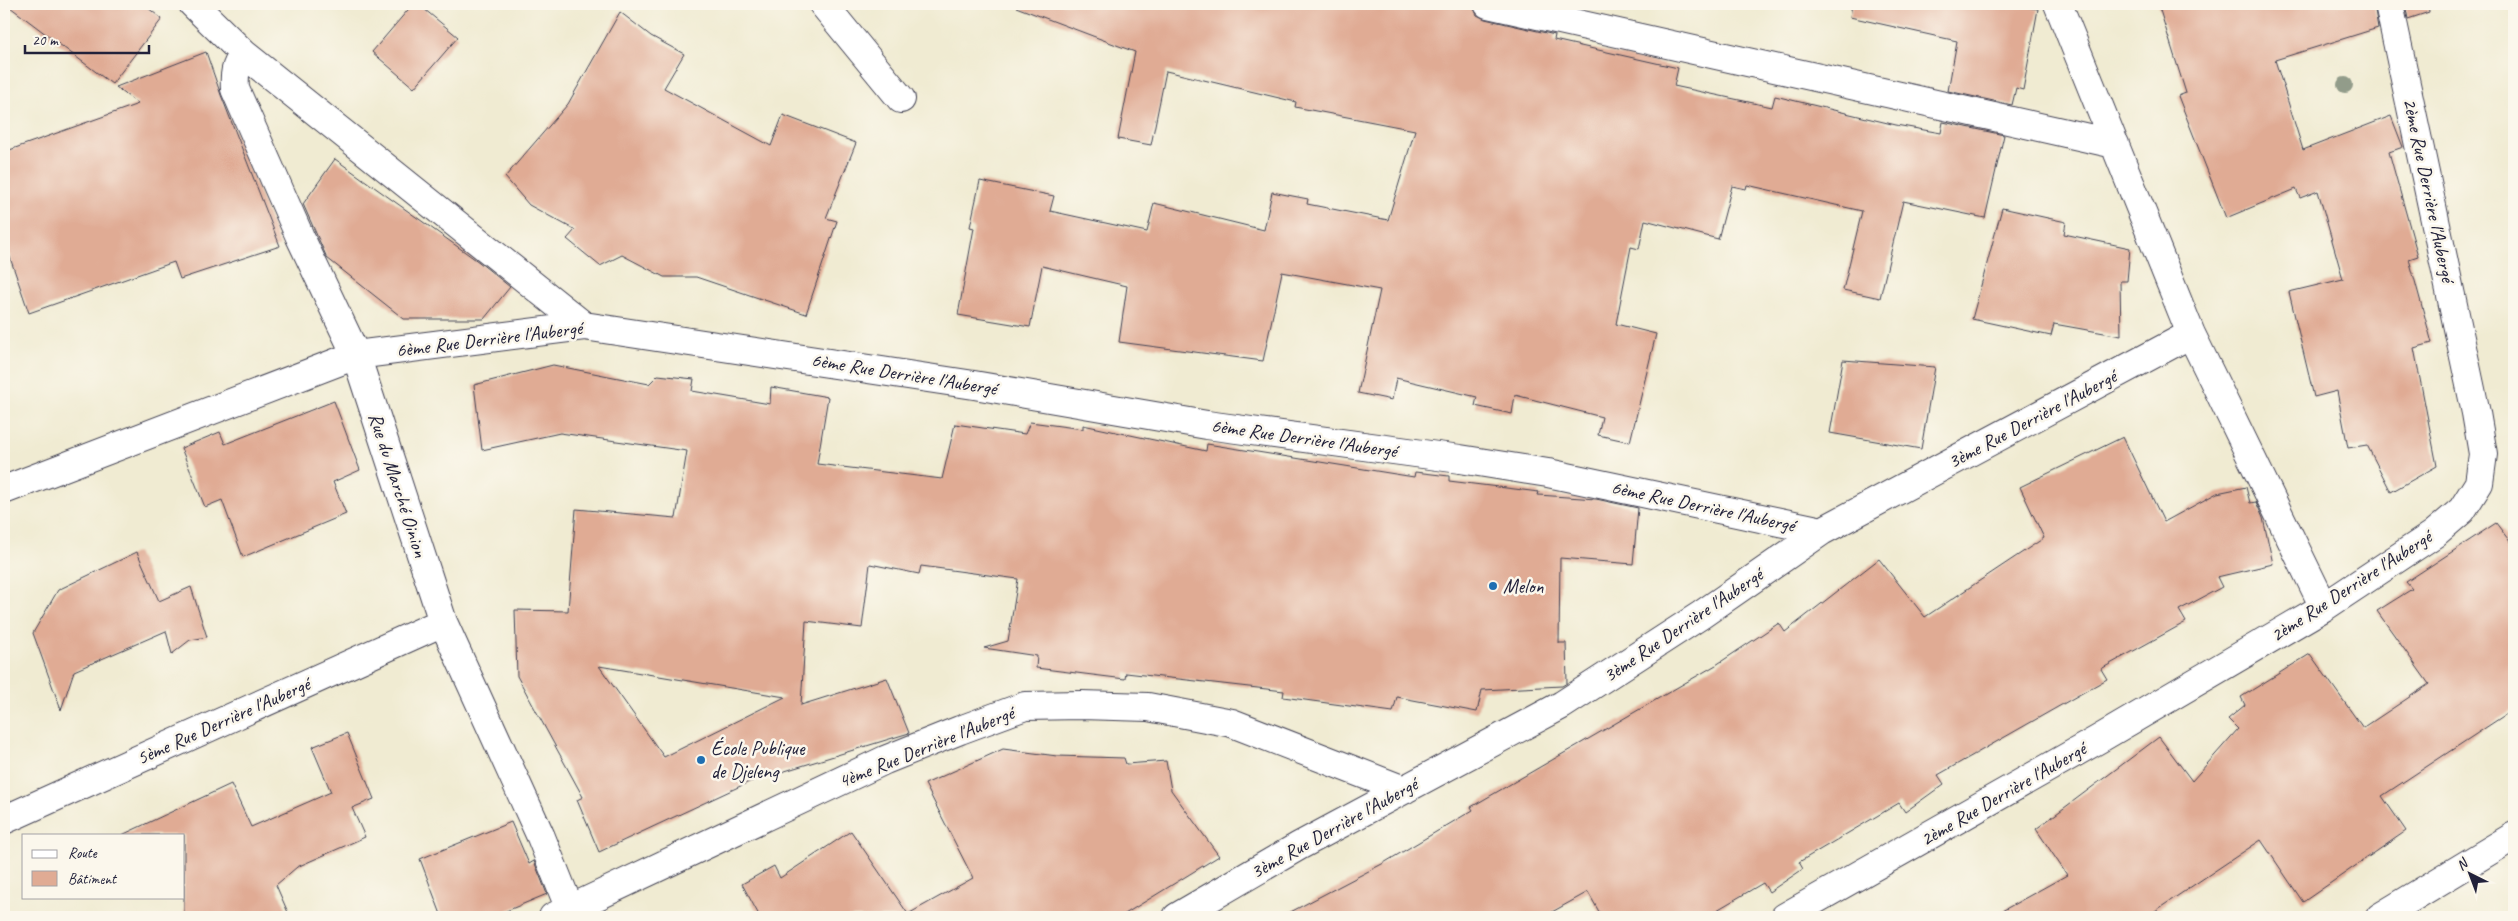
<svg xmlns="http://www.w3.org/2000/svg" width="2518" height="921" viewBox="0 0 2518 921" font-family="Caveat,sans-serif">
  <style>
    .building { fill: #e0ab94; fill-rule: evenodd }
    .lines { fill: none; stroke-linecap: round; stroke-linejoin: round }
    .minor-casing { stroke: #414052; stroke-width: 30 }
    .minor { stroke: #fff; stroke-width: 28 }
    .tree { fill: #929c8a }
    .poi-dot { fill: #1f6fb2; stroke: #fbf7ec; stroke-width: 2 }
    .labels { text-anchor: middle; dominant-baseline: central; stroke-width: 5; stroke-linejoin: round; paint-order: stroke }
    .street-label { font-size: 20px; fill: #22223b; stroke: #fbf7ec }
    .poi-label { font-size: 20px; fill: #22223b; stroke: #fbf7ec; text-anchor: start }
  </style>
  <rect width="100%" height="100%" fill="#fbf7ec"/>
  <filter id="ink" filterUnits="userSpaceOnUse"><feTurbulence type="fractalNoise" baseFrequency=".02" numOctaves="2"/><feDisplacementMap in="SourceGraphic" scale="10" xChannelSelector="R" yChannelSelector="G"/><feConvolveMatrix kernelMatrix="1 2 1 2 8 2 1 2 1" color-interpolation-filters="sRGB"/></filter>
  <filter id="wash" filterUnits="userSpaceOnUse"><feTurbulence type="fractalNoise" baseFrequency=".0096" numOctaves="4" result="noise"/><feDisplacementMap in="SourceGraphic" scale="20" xChannelSelector="R" yChannelSelector="G"/><feGaussianBlur stdDeviation="1.12" result="paint"/><feColorMatrix in="noise" values="0 0 0 0 0 0 0 0 0 0 0 0 0 0 0 0 0 1.4 0 .05"/><feComposite in="paint" operator="in"/></filter>
  <g filter="url(#wash)">
    <rect width="100%" height="100%" fill="#f0ebd2"/>
    <g id="blocks">
      <!-- building -->
      <path class="building" d="M6,4H143L162,19L112,84Z
        M413,4H418L458,37L414,88L372,52Z
        M1016,4H1465L1473,6L1477,15L1485,19L1555,35L1554,40L1678,68L1674,86L1772,107L1775,96L1896,125L1941,133L1943,122L2004,135L1985,218L1903,201L1880,298L1843,290L1862,211L1747,185L1746,189L1732,186L1718,239L1645,220L1639,249L1631,247L1616,324L1656,334L1630,442L1598,435L1602,417L1515,395L1512,414L1475,406L1477,397L1396,378L1392,400L1358,393L1380,290L1282,272L1263,361L1119,342L1127,286L1042,266L1030,327L958,315L974,228L970,227L980,181L1054,196L1050,211L1147,232L1154,203L1264,230L1272,192L1308,199L1307,204L1388,220L1415,130L1295,107L1296,102L1166,71L1151,145L1118,139L1135,52L1016,7Z
        M1852,4H2008L2038,9L2023,90L2016,88L2012,105L1948,91L1957,41L1850,17Z
        M2158,4H2374L2378,28L2275,60L2303,150L2391,116L2403,147L2389,152L2418,256L2409,259L2432,343L2414,348L2437,466L2391,492L2367,445L2348,448L2337,391L2314,397L2289,292L2343,279L2318,191L2300,198L2296,189L2226,218L2178,96L2186,93Z
        M2405,4H2428L2429,12L2408,19Z
        M620,12L651,36L684,54L664,88L771,146L783,115L856,143L826,218L837,221L806,314L696,277H664L622,255L600,266L567,239L575,230L529,205L505,177L568,104Z
        M206,52L221,95L280,246L180,279L174,262L29,313L4,240V152L138,104L116,87Z
        M335,159L479,262L510,287L484,319H404L327,258L303,204Z
        M2002,208L2066,222L2064,234L2130,248L2127,281H2120L2121,336L2054,324L2051,336L1972,319Z
        M1843,360L1935,367L1921,449L1830,433Z
        M553,365L649,384L658,375L694,379L692,391L770,404L771,387L828,397L817,464L942,479L955,424L1025,434L1030,422L1083,429V425L1206,451L1207,444L1414,477L1415,472L1449,476V481L1539,492L1538,495L1596,499L1638,508L1633,564L1560,558L1559,643H1566L1567,683L1562,686L1482,690L1477,712L1397,697L1393,712L1283,697L1284,691L1126,673L1125,679L1036,668L1037,656L984,648L1008,641L1018,579L921,566L919,574L870,564L862,628L806,621L801,705L887,678L909,733L749,782L599,852L577,800L583,797L517,676L515,610L568,611L576,509L676,518L687,451L560,433L482,450L474,385ZM599,666L785,697L664,757Z
        M334,401L360,470L333,482L346,514L243,557L222,500L205,507L181,448L220,432L225,444Z
        M2123,437L2164,522L2217,493L2246,487L2250,503L2256,502L2263,518L2273,564L2217,577L2222,587L2179,610L2186,622L2101,669L2107,679L1938,775L1944,784L1905,812L1899,803L1799,862L1803,869L1769,892L1763,883L1705,917H1602L1588,892L1543,917H1281L1382,864L1473,810L1471,807L1716,665L1779,623L1785,632L1879,559L1925,617L2044,538L2020,487Z
        M2496,523L2514,547V709L2382,796L2406,831L2303,902L2261,840L2146,917H1991L2067,875L2036,829L2159,737L2192,781L2238,729L2228,719L2245,705L2241,697L2310,654L2363,728L2429,684L2377,611L2412,589L2406,582Z
        M137,552L159,601L191,587L207,637L190,640L172,654L166,631L74,671L61,710L33,633L58,590Z
        M347,733L374,799L352,808L365,837L297,867L276,885L290,917H184V835H122L231,784L251,827L331,792L312,747Z
        M1003,749L1057,756L1124,758L1126,764L1166,761L1171,790L1219,856L1120,917H760L742,884L774,866L780,878L851,831L908,914L973,878L925,784Z
        M511,822L529,864L534,861L547,894L492,917H442L420,859Z"/>
    </g>
  </g>
  <g filter="url(#ink)">
    <use href="#blocks" fill-opacity="0" stroke="#414052" stroke-width="1"/>
    <g class="lines">
      <defs>
        <path id="minor" d="M193,4L244,54L584,326
          M823,4L901,99
          M1488,4L2115,144
          M2058,4L2191,334L2324,607
          M244,54C235,66 234,74 235,89L300,237L356,355L443,622L541,837L573,917
          M4,490L356,355L584,326L974,385L1207,425L1460,459L1548,473L1822,531
          M4,820L443,622
          M553,917L885,760L960,730L1025,706L1081,705L1148,707L1232,723L1404,790
          M1177,917L1299,846L1562,705L1701,615L1822,531L2191,334
          M1785,917L2099,739L2324,607L2434,534L2462,510L2479,483L2483,454L2476,413L2389,4
          M2380,917L2514,836"/>
      </defs>
      <!-- minor casing -->
      <use href="#minor" class="minor-casing"/>
      <!-- minor -->
      <use href="#minor" class="minor"/>
    </g>
    <!-- trees -->
    <circle class="tree" cx="2345" cy="85" r="8"/>
  </g>
  <!-- markers -->
  <g class="poi-dot">
    <circle cx="1493" cy="586" r="5"/>
    <circle cx="701" cy="760" r="5"/>
  </g>
  <g class="labels">
    <!-- street labels -->
    <g class="street-label">
      <text transform="translate(2429 190) rotate(78)">2ème Rue Derrière l'Aubergé</text>
      <text transform="translate(489 339) rotate(-7)">6ème Rue Derrière l'Aubergé</text>
      <text transform="translate(904 374) rotate(9)">6ème Rue Derrière l'Aubergé</text>
      <text transform="translate(2032 419) rotate(-28)">3ème Rue Derrière l'Aubergé</text>
      <text transform="translate(1304 438) rotate(8)">6ème Rue Derrière l'Aubergé</text>
      <text transform="translate(398 485) rotate(72)">Rue du Marché Oinion</text>
      <text transform="translate(1703 506) rotate(12)">6ème Rue Derrière l'Aubergé</text>
      <text transform="translate(2351 586) rotate(-33)">2ème Rue Derrière l'Aubergé</text>
      <text transform="translate(1683 625) rotate(-34)">3ème Rue Derrière l'Aubergé</text>
      <text transform="translate(223 721) rotate(-24)">5ème Rue Derrière l'Aubergé</text>
      <text transform="translate(926 747) rotate(-22)">4ème Rue Derrière l'Aubergé</text>
      <text transform="translate(2003 794) rotate(-30)">2ème Rue Derrière l'Aubergé</text>
      <text transform="translate(1334 828) rotate(-29)">3ème Rue Derrière l'Aubergé</text>
    </g>
    <!-- poi labels -->
    <g class="poi-label">
      <text x="1503" y="586">Melon</text>
      <text x="711" y="748">École Publique<tspan x="711" dy="23">de Djeleng</tspan></text>
    </g>
  </g>
  <!-- margin -->
  <rect width="2518" height="921" fill="none" stroke="#fbf7ec" stroke-width="20"/>
  <!-- legend -->
  <rect x="22" y="834" width="162" height="65" fill="#fbf7ec" stroke="#a4a2a5"/>
  <rect x="32" y="850" width="25" height="8" fill="#ffffff" stroke="#a4a2a5"/>
  <text x="68" y="858" font-size="15" fill="#22223b">Route</text>
  <rect x="32" y="871" width="25" height="15" fill="#e0ab94" stroke="#a4a2a5"/>
  <text x="68" y="884" font-size="15" fill="#22223b">Bâtiment</text>
  <!-- north arrow -->
  <g transform="translate(2470 874) rotate(318)" stroke="#fbf7ec" stroke-width="4" paint-order="stroke">
  <path d="M0-4L9 19L0 12L-9 19Z" fill="#22223b"/>
  <text y="-8" font-size="14" font-weight="bold" text-anchor="middle" fill="#22223b">N</text>
  </g>
  <!-- scale -->
  <path d="M25 45v8h124v-8" fill="none" stroke="#22223b" stroke-width="2.5"/>
  <text x="32" y="45" font-size="15" fill="#22223b" stroke="#fbf7ec" stroke-width="4" paint-order="stroke">20 m</text>
</svg>
